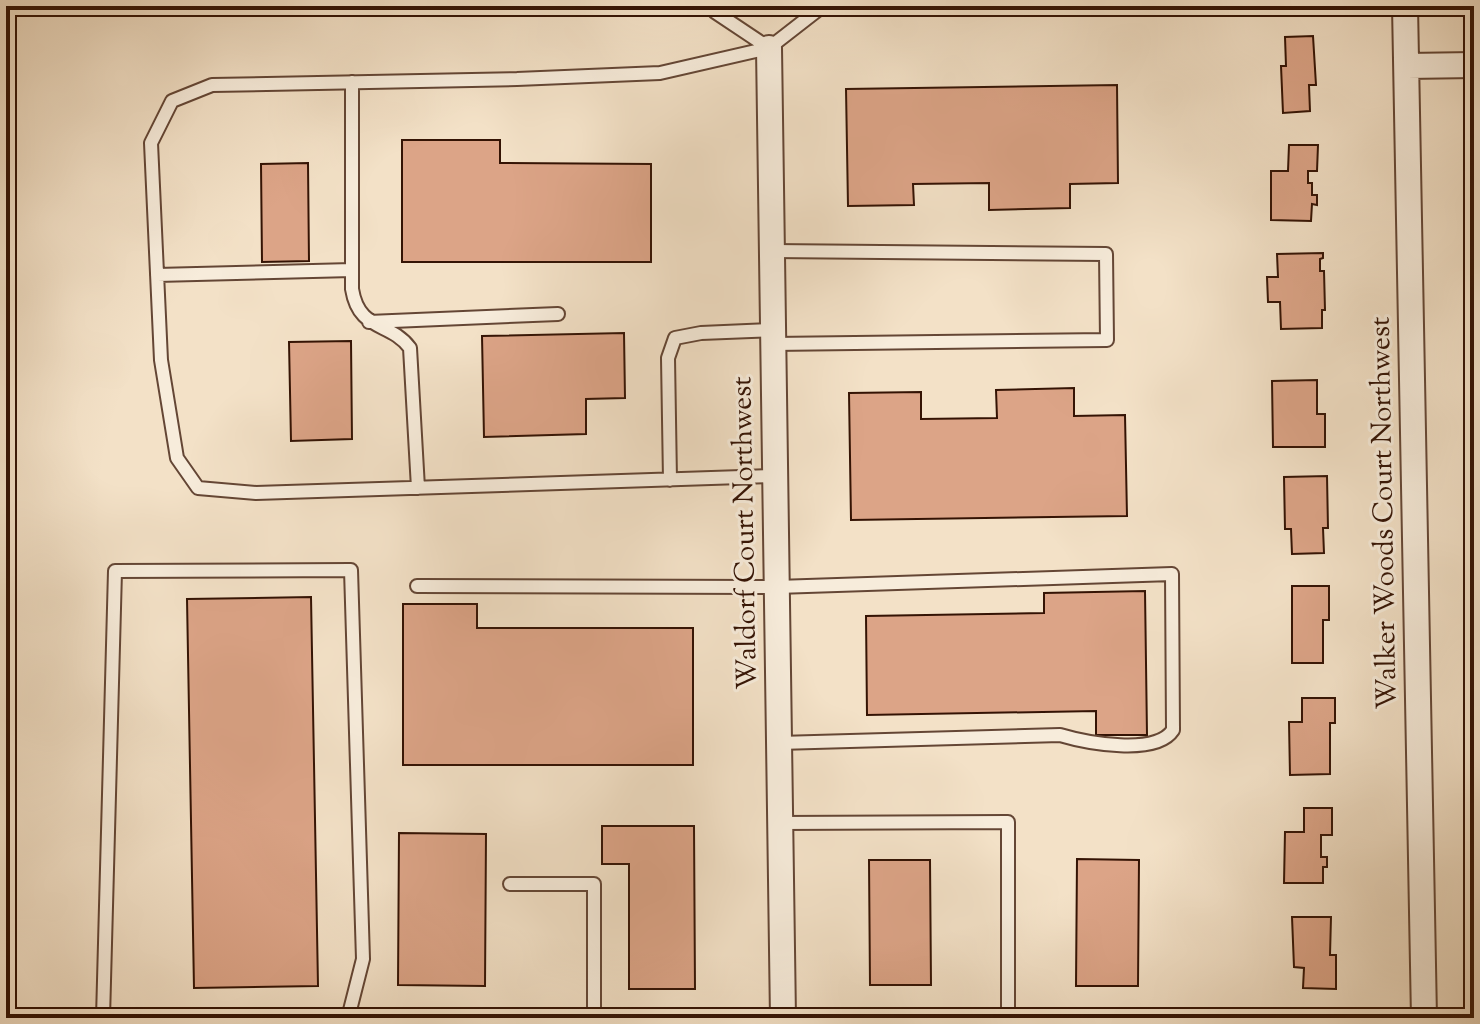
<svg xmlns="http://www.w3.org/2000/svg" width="1480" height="1024" viewBox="0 0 1480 1024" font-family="'Sorts Mill Goudy',serif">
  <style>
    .building { fill: #dca487; stroke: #341304; stroke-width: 2 }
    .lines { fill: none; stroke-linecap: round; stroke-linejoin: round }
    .lane-casing { stroke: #644635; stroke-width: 16 }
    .street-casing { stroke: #644635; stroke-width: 28 }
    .lane { stroke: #f7ecdb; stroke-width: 12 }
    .street { stroke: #f7ecdb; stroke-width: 24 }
    .labels { text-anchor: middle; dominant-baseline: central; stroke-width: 6; stroke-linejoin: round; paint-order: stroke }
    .street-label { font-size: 28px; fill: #341304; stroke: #f7ecdb }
  </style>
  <rect width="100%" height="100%" fill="#f3e1c7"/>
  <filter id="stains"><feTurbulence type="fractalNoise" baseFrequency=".0025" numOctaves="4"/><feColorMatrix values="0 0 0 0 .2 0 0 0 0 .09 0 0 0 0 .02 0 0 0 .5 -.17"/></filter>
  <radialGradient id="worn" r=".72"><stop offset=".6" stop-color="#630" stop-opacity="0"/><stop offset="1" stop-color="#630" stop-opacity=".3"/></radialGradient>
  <!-- building -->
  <path class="building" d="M1313,36L1316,85H1309L1310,111L1283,113L1281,66H1286L1285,37Z
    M1117,85L1118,183L1070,184V208L989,210V183L913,184L914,205L848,206L846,89Z
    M402,140H500V163L651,164V262H402Z
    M1289,145H1318L1317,171H1308V183H1312V195H1317V205L1312,204L1311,221L1271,220V171H1288Z
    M308,163L309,261L262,262L261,164Z
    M1323,253V258L1320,259V271H1324L1325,310H1322V328L1281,329L1280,302H1268L1267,277H1278L1277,254Z
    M624,333L625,398L586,399V434L484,437L482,336Z
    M351,341L352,439L291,441L289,342Z
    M1317,380V414H1325V447H1273L1272,381Z
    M1074,388V416L1125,415L1127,516L851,520L849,393L921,392V419L997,418L996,390Z
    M1327,476L1328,528H1323L1324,553L1292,554L1291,529H1285L1284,477Z
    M1292,586H1329V620H1323V663H1292Z
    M1145,591L1147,735H1096V711L867,715L866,616L1044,613V593Z
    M311,597L318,986L194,988L187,599Z
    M403,604H477V628H693V765H403Z
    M1302,698H1335V723H1330V774L1290,775L1289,722H1302Z
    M1304,808H1332V835H1321V857H1327V867H1323V883H1284L1285,832H1304Z
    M602,826H694L695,989H629V864H602Z
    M399,833L486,834L485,986L398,985Z
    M1077,859L1139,860L1138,986H1076Z
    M869,860H930L931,985H870Z
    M1292,917H1331L1330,955H1336V989L1303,988L1304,968L1294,967Z"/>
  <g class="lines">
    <defs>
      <path id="lane" d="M711,6L715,12L769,48
        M352,82V289C359,332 390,321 410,348L418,488
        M772,251L1106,254L1107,340L773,344
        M157,275L352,270
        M369,322L558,314
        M775,476L256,493L198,488L177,458L161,360L151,143L172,101L212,85L517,79L660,73L769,48L823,6H844
        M670,480L668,358L675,338L701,333L773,330
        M417,586L777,587L1172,574L1173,730C1156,756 1087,743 1060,735L779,743
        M780,823L1008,822V1018
        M510,884H594V1018
        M103,1018L115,571L351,570L363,959L348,1018"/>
      <path id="street" d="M1405,6L1424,1018
        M769,48L783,1018
        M1407,66L1474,65"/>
    </defs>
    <!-- lane casing -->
    <use href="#lane" class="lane-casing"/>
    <!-- street casing -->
    <use href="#street" class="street-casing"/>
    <!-- lane -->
    <use href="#lane" class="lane"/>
    <!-- street -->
    <use href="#street" class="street"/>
  </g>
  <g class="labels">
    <!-- street labels -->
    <g class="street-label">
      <text transform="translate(1385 513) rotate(-91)">Walker Woods Court Northwest</text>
      <text transform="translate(746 533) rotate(-91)">Waldorf Court Northwest</text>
    </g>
  </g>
  <!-- margin -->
  <rect width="1480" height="1024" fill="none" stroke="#f3e1c7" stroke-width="32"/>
  <rect x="8" y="8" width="1464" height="1008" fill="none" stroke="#341304" stroke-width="4"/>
  <rect x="16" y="16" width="1448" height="992" fill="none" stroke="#341304" stroke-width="2"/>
  <rect width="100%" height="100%" filter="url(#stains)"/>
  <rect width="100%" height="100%" fill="url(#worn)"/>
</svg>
